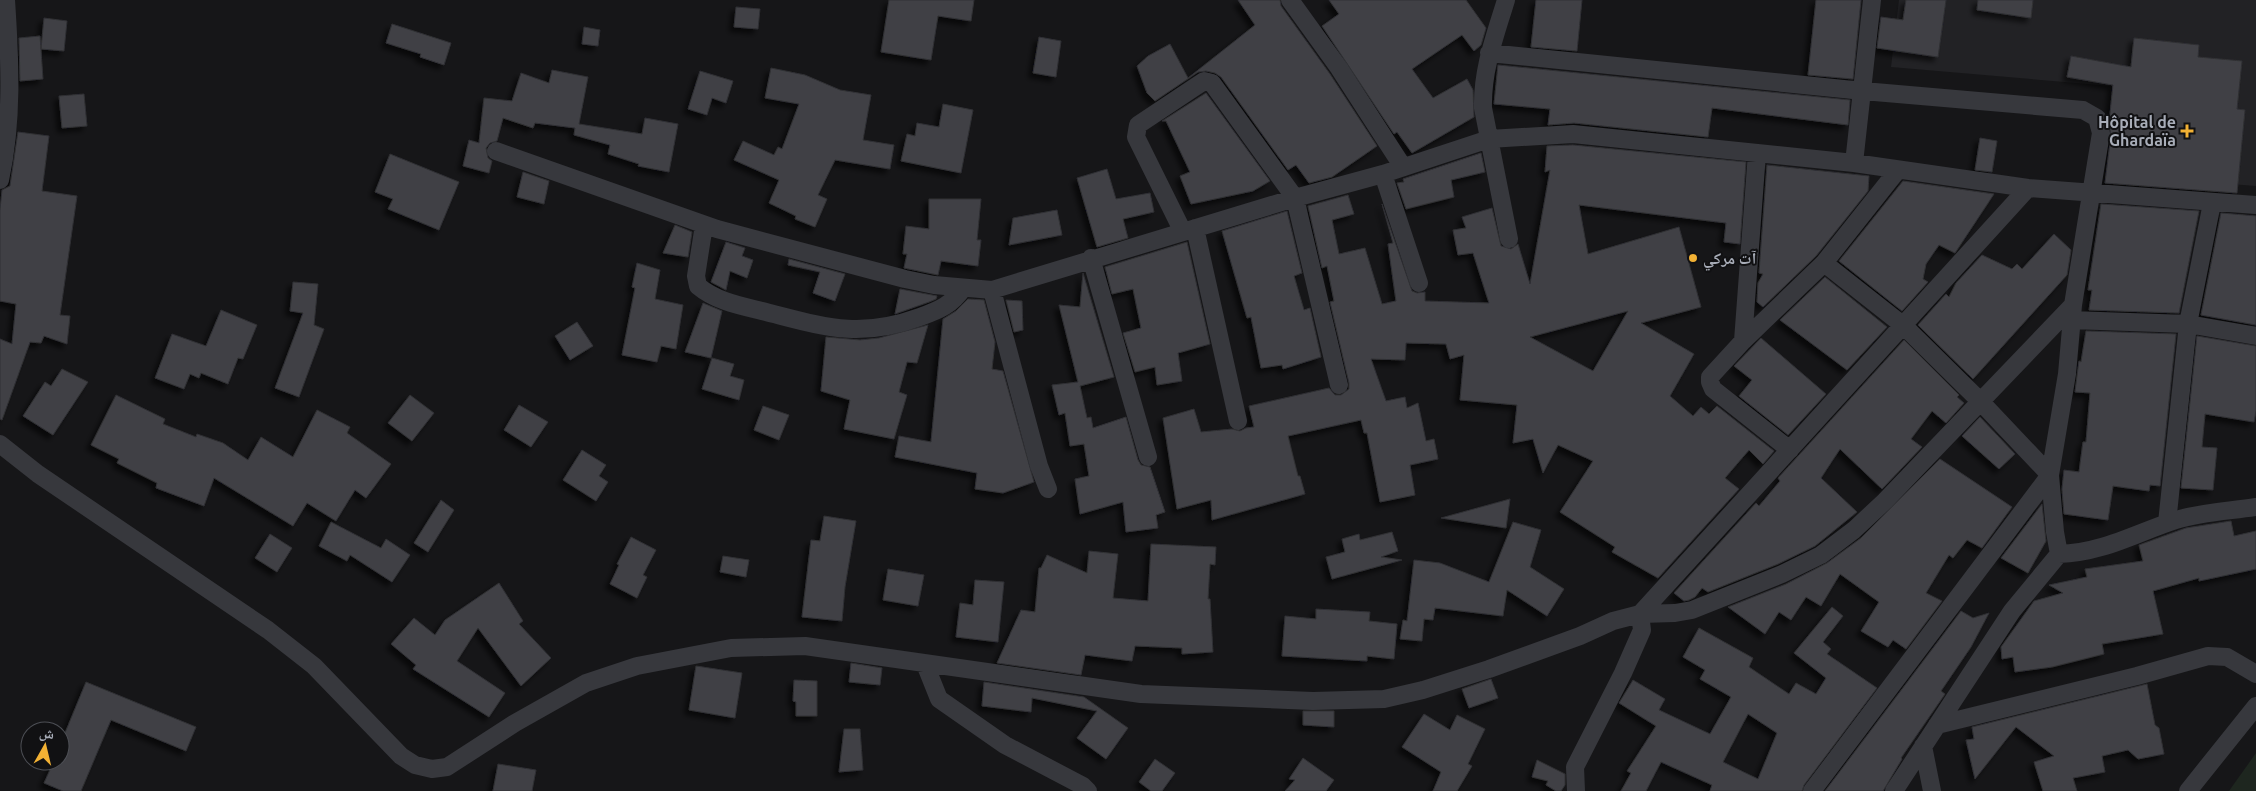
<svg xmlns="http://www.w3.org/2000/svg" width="2256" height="791" viewBox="0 0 2256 791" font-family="Ubuntu,'Noto Naskh Arabic',sans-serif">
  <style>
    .built { fill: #222225 }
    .green { fill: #1e261f }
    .building { fill: #404145; stroke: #303034; fill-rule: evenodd; filter: url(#shadow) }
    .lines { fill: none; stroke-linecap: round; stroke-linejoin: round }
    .street { stroke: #37383d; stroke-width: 18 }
    .poi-dot { fill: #f2b134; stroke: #111113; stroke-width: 2 }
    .labels { text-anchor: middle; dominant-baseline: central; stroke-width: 4; stroke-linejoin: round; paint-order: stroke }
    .poi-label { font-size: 16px; font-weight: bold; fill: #a8adb8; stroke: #111113; text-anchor: end }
  </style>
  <defs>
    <filter id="shadow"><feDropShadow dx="-4.5" dy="4.5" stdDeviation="2.5" flood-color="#0009"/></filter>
  </defs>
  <rect width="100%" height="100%" fill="#161618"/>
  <!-- built -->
  <path class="built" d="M1899,0H2256V186L2113,175L2123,87L1891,67Z"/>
  <!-- green -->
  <path class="green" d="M2256,753V791H2229Z"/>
  <!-- building -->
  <path class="building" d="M889,0H974L971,21L938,16L931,60L881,52Z
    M1238,0H1280L1281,6L1330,74L1377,146L1332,177L1309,183L1296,165L1288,170L1221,77L1215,73L1206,71L1198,72L1155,101L1147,93L1137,66L1148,56L1170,44L1188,78L1255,25Z
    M1329,0H1466L1486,28L1481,45L1474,51L1462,35L1412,69L1433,98L1467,79L1473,90L1474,117L1412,153L1397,132L1394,134L1322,26L1339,14Z
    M1536,0H1582L1577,51L1531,47Z
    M1816,0H1861L1853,79L1808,75Z
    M1906,0H1946L1938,57L1877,48L1881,17L1903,20Z
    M1978,0H2033L2031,18L1977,10Z
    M736,7L760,9L758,29L734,27Z
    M44,18L67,21L64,51L41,49Z
    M392,24L451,43L444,65L420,57L421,54L386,43Z
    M584,27L600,30L598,46L582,44Z
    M40,36L43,79L20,81L19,38Z
    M1039,37L1061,41L1056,77L1033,73Z
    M2134,38L2199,45L2198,57L2242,61L2237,109L2245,110L2237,193L2105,183L2111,135L2109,123L2113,85L2067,77L2071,56L2131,67Z
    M1498,65L1850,100L1848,125L1712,108L1708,137L1574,123L1548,125L1550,109L1494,104Z
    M771,68L805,75L840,90L871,95L863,140L894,145L890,169L835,160L818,195L827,199L815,227L795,219L796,216L769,203L779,180L734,160L743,141L774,155L778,147L782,149L799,104L765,98Z
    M552,70L588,77L579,124L642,134L645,118L678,124L669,172L638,166L639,164L608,154L610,145L574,135L575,128L535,123L533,128L503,118L497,141L490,143L486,148L488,158L492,161L489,173L463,166L469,140L479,143L484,98L512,101L521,73L549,83Z
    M700,71L733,81L726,103L712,98L707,115L688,109Z
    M1206,93L1270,181L1253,191L1191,204L1180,176L1190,172L1166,121H1162Z
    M84,94L87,126L62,128L59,96Z
    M943,104L973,110L961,173L901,161L907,134L915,136L917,123L939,127Z
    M18,132L49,136L42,191L77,196L60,315L70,316L67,344L44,336L41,343L30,342L2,420L0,419V339L12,344L16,304L0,301V210L2,190L10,186Z
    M1980,138L1997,141L1992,172L1975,170Z
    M1573,145L1746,162L1740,244L1724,242L1726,223L1579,205L1588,254L1679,227L1701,307L1641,323L1694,354L1670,396L1693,416L1701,407L1709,414L1717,406L1774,451L1763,464L1749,450L1725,478L1739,489L1658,578L1612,552L1615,547L1560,512L1593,461L1558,445L1543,473L1533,439L1513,443L1517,405L1460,400L1464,355L1450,359L1446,344L1406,343L1405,360L1371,359L1386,401L1405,397L1407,408L1418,403L1426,441L1434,439L1438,459L1410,465L1415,495L1380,502L1367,433H1364L1361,420L1288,436L1298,476H1300L1305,494L1212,520L1211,500L1177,509L1163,418L1194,409L1201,432L1232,429L1240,431L1246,428L1254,427L1249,406L1329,388L1335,395H1341L1349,389V383L1330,302L1334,301L1327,266L1322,268L1308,206L1348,195L1354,214L1332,220L1339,254L1365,248L1382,304L1396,301L1388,244L1393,243L1382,204L1412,291L1417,293L1425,292V301L1489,303L1473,253L1458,255L1453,230L1466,228L1462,217L1492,208L1501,246L1511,249L1518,244L1530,284L1550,170L1545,172L1547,146ZM1628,311L1593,371L1530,337Z
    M1481,153L1485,172L1451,180L1454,197L1406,209L1397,183L1404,182L1403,179Z
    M390,154L459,182L439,230L388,209L393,199L375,192Z
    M1767,165L1869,176L1868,191L1816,256L1763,307L1757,302L1758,283L1763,274L1759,273Z
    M1107,169L1116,199L1150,193L1154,212L1123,219L1128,238L1097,247L1077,178Z
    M523,172L549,181L544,204L517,197Z
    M1903,181L1994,194L1955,253L1939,245L1926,264L1923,279L1928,282L1902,311L1839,261Z
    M929,199H981L977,240H981L978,266L941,261L938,275L904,268L907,254H903L906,226L929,229Z
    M2101,204L2199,211L2179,313L2089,310L2092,290H2088Z
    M1057,210L1062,235L1009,245L1013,218Z
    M1287,211L1302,273L1294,276L1304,310L1310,308L1321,357L1283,369L1282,365L1261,368L1251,317L1247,318L1222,231Z
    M2221,213L2256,216V325L2201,315Z
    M675,225L692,232L688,257L663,253Z
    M2054,234L2071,250L2067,275L1973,379L1918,325L1946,294L1949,297L1956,283L1982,255L2012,269L2017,264L2022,269Z
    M726,242L745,248L742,256L753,260L747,278L730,271L726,290L711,282Z
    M1187,242L1210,344L1178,353L1182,381L1157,385L1155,367L1135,372L1123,333L1141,328L1133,289L1112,294L1105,267Z
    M789,259L845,274L835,301L813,293L820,272L788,265Z
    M637,263L660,270L655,299L683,305L676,349L661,346L657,362L622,355L635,288L632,287Z
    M1083,273L1114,377L1080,386L1087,418L1091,417L1093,428L1126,417L1138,460L1141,465L1150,467L1165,512L1156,515L1158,528L1126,532L1123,502L1080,514L1075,479L1089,476L1084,444L1070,446L1065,413L1059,415L1052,385L1078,382L1059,305L1080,307Z
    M1825,277L1887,327L1847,370L1780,320Z
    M293,282L318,284L314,325L324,329L299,397L275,388L303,313L290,311Z
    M900,289L932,295L937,296L936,299L929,302L895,314Z
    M968,299L984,300L995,342L992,369L1003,371L1034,482L1003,493L975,489L977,473L895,457L899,436L931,442L943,319L956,311Z
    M1006,300L1022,301L1023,330L1014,332Z
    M703,303L722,311L711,358L685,352Z
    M221,310L257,325L243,359L238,358L228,384L201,373L199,378L190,374L184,389L155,378L172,334L206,346Z
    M577,322L593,346L570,360L555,336Z
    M928,325L917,363L907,362L899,392L907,395L894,439L844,429L850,400L821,391L826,337L860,340L879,338Z
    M2086,331L2176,334L2160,486L2150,485L2149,491L2113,486L2108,520L2064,514L2062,489L2064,470L2079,472L2083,442H2086L2090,393L2075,392L2079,361L2081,362Z
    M2197,336L2256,346V411L2254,422L2205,414L2202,447L2217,448L2213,490L2181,488Z
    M1761,338L1826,394L1788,435L1739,396L1752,380L1734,366Z
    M1904,340L1959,395L1957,397L1964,403L1946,423L1932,411L1911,439L1922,447L1882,489L1840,449L1821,478L1857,512L1815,546L1778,564L1708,592L1702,588L1695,597L1689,600L1684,601L1674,593L1756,503L1759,506L1780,481L1778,478Z
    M712,358L734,364L730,376L744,380L739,400L702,389Z
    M62,369L88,382L53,435L23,416L45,382L51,386Z
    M116,395L165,419L163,424L196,437L197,434L223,443L248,460L261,437L293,457L317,410L350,427L347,433L391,464L366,498L355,490L336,521L307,503L293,526L214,478L204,506L156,488L157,483L117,463L119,459L91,445Z
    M410,395L434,413L412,441L388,423Z
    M519,405L548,422L531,447L504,430Z
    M763,406L789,415L779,440L754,430Z
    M1980,417L2015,454L1999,469L1962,436Z
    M582,450L606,465L599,476L608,482L596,501L563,480Z
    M1940,459L2012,507L1982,548L1967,540L1953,558L1949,555L1926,593L1942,601L1906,649L1893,640L1888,647L1861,631L1879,602L1840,574L1821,606L1806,597L1791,620L1779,612L1765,634L1728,607L1786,584L1827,563L1861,538Z
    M1510,499L1506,528L1441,518Z
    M441,500L454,510L428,552L414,543Z
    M2042,504L2046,541L2028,573L2001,558Z
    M824,516L856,521L845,587L842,621L802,617L811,540L820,541Z
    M2231,521L2234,536L2256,531V569L2199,581V578L2153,591L2163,634L2102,644L2104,654L2052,667L2015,672L2013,657L2002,659L2001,647L2034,601L2063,593L2049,585L2087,577L2085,569L2143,561L2139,545L2186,528Z
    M331,522L381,548L386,539L410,555L392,582L350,555L347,561L319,546Z
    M1513,522L1541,530L1530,567L1564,589L1547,616L1507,590L1503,616L1435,608L1433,620L1424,619L1422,641L1400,639L1403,620L1407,621L1414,560L1440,563L1489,582Z
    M1392,532L1398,551L1381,557L1402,560L1332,579L1326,557L1345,552L1342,539L1359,534L1360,540Z
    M270,534L292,548L277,572L255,558Z
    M631,537L656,550L643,575L647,577L637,598L610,584L619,565L617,564Z
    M1151,544L1216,547L1215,565L1210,564L1208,599H1210L1213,652L1182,654V648L1135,646L1132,661L1085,655L1081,675L997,663L1021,610L1035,612L1039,568H1041L1047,555L1087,573L1089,551L1118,554L1113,598L1148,601Z
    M723,556L749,560L746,577L720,572Z
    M888,569L924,575L918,606L883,600Z
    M975,580L1004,582L998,642L956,637L960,603L973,605Z
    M499,583L523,621L519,624L551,658L521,686L478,628L457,661L505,693L489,717L413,669L416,665L391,644L414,618L435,635L445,620Z
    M1832,607L1843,616L1823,642L1831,649L1827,654L1877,688L1804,785L1802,791H1710L1712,785L1661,762L1646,791H1621L1631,773L1627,771L1656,726L1619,703L1633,680L1665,699L1659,710L1710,734L1731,697L1700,679L1705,670L1683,657L1699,628L1753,658L1749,667L1789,694L1796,683L1816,694L1826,678L1794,653ZM1748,714L1777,733L1758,779L1723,762Z
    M1316,609L1370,612L1369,621L1397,624L1394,659L1367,656V661L1282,656L1285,616L1316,619Z
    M1961,611L1973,618L1989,613L1971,647L1941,691L1945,694L1901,758L1902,759L1883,791H1825Z
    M851,663L882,668L880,685L849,682Z
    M696,666L742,673L735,718L689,710Z
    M1491,679L1498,698L1469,708L1462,689Z
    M794,680L817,681V716H796V702L793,701Z
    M86,682L196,727L186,751L111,720L81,791H63L44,783L54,761H60V745Z
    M984,682L1084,697L1128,728L1106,759L1077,738L1097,711L1032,698L1031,712L982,706Z
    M2147,684L2155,725L2159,728L2164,754L2138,759L2128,750L2102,756L2105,772L2073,778L2077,791H2043L2034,762L2054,756L2016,727L1975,779L1966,740L1974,739L1972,727Z
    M1303,711H1334V727L1303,725Z
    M1424,714L1450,730L1457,715L1485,729L1468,764L1472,766L1457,791H1433L1441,772L1402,747Z
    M844,729H860L863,770L839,772Z
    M1303,758L1334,780L1326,791H1285L1295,780L1289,779Z
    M1155,759L1175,773L1162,791H1151L1139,782Z
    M1537,760L1565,774V785L1561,791H1556L1546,785L1548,781L1532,777Z
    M498,764L536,770L532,791H493Z"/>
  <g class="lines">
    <!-- street -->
    <path class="street" d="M1290,0L1339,68L1403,167
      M1506,0C1495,36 1482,70 1483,108L1509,239
      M1489,53L1863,91L2083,110L2097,118L2101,133L2073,305L2067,374L2050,475L2055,532L2059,554C2102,553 2136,533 2176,520C2202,512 2230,511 2256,507
      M496,151L717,229L905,279L934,285L992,290L1295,198L1383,174L1489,139L1573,134L1854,163L2028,188L2256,205
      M1854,163L1872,0
      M1383,174L1419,283
      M0,180C13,121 10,60 6,0
      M704,225L696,276L698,286C717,302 742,306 766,312C825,327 859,339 920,317C939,310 952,305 963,288
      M1195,228L1238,421
      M1183,232L1136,137L1138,125L1204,81L1212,83L1295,198L1339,385
      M1091,258L1148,457
      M1824,263L1904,326L1980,401L2050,475
      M992,290L1039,466L1048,489
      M2071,320L2188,324L2256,336
      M1743,341L1757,153
      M0,444L38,474L268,630L314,666L401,756L415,765L432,769L447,767L515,723L586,683L637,666L731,648L805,646L1141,694L1313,701L1384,699L1423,690L1489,669L1580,636L1613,621L1640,614L1675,613L1692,610L1782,574L1821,555L1854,530L1885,501L2073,305
      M1790,450L1713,389L1710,382V377L1743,341L1824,263L1897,171
      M2167,523L2188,324L2212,203
      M925,664L939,699L1005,745L1083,786L1088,791
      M1937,725L2137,676L2208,656L2227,657L2256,674
      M1923,746L1932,791
      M1576,791L1575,767L1623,673L1642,630L1640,614L2028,188
      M1812,791L2050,475
      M1894,791L2012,611L2059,554
      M2188,791L2256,706"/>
  </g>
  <!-- markers -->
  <g class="poi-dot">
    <path d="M2184.5 123.5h5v5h5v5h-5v5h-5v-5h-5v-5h5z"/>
    <circle cx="1693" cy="258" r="5"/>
  </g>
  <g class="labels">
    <!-- poi labels -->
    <g class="poi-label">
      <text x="2176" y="122">Hôpital de<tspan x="2176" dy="18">Ghardaïa</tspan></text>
      <text x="1703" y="258" text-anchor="start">آت مركي</text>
    </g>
  </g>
  <!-- north arrow -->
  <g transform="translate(45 746) rotate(8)"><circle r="24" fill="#111113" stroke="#4d4f55"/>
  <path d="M0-4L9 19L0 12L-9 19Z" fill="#f2b134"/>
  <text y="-8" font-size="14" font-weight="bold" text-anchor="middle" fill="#a8adb8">ش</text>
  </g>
</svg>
